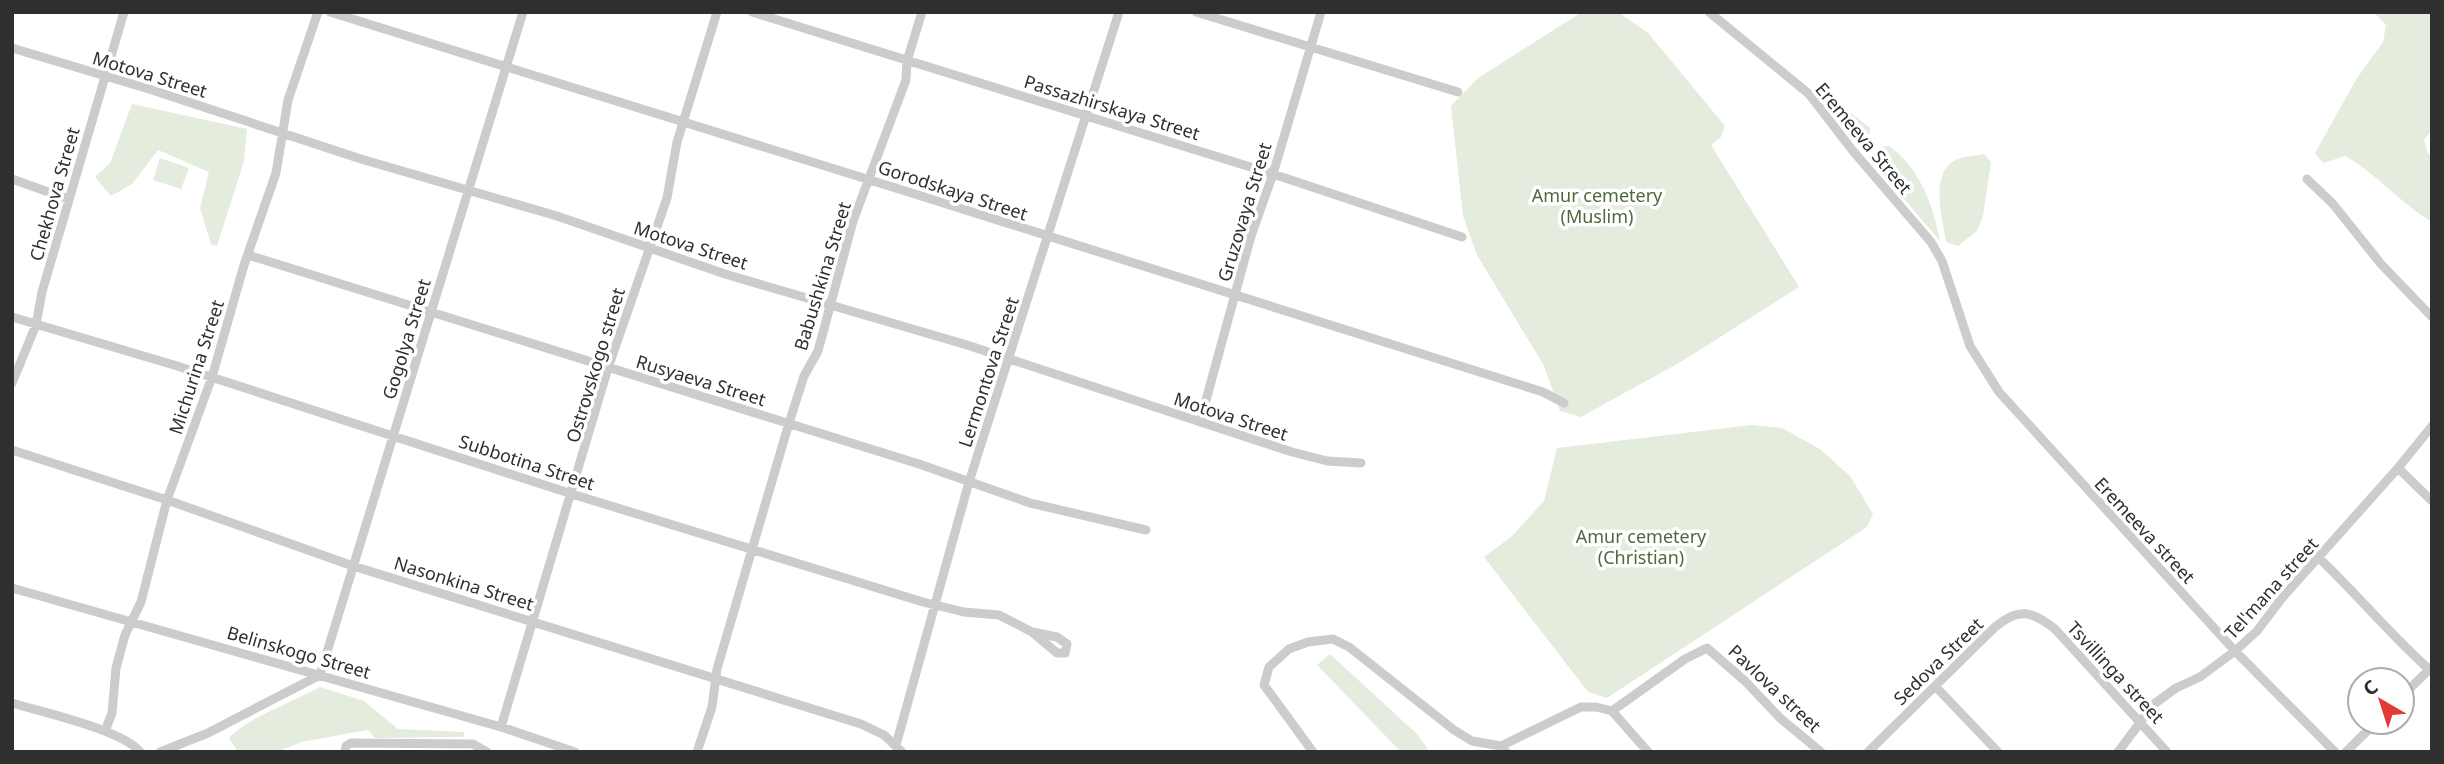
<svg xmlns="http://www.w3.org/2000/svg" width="2444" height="764" viewBox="0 0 2444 764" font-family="'Noto Sans',sans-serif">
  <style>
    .green { fill: #e4ecdd }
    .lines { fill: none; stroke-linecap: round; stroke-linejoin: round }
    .minor { stroke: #ccc; stroke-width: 9 }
    .labels { text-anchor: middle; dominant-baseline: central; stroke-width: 7; stroke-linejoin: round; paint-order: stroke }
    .street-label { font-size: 18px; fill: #2f2f2f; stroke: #fff }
    .park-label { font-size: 18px; fill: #4e6a3d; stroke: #fff }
  </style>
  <rect width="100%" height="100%" fill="#fff"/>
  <!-- green -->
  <path class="green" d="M1582,12H1618L1648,33L1725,126L1721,137L1711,145L1799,287L1684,360L1581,417L1560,411L1544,366L1477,255L1463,216L1451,106L1478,78Z
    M2376,12H2432V130L2424,140L2428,153L2432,156V222C2400,203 2377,174 2345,156L2323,163L2315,153L2357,78L2383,42L2386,25L2376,15Z
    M132,104L247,129L244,161L217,246L211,244L200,208L209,172L158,150L132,184L111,196L95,177L110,163Z
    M1842,106L1870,128C1871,138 1864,141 1856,142L1831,112L1832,107Z
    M1889,146C1920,168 1933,205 1940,241L1870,159L1869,156L1881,147Z
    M1984,154L1991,162L1983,216L1977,231L1958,246L1946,242C1943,219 1930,179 1952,162C1961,156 1974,156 1984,154Z
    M160,158L189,168L181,189L153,180Z
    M1752,425L1782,428L1820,449L1850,476L1873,514L1867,527L1607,698L1588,692L1484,557L1511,537L1544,501L1557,448Z
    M1330,654L1417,734L1430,752H1401L1317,665Z
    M320,687L364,701L398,729L464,732V737L375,738L368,730L301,742L277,752H238L229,738C245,719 295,701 320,687Z"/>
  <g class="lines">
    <!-- minor -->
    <path class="minor" d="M330,12C735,136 1139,265 1543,392L1564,403
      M752,12L1273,174L1462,237
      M1196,12L1458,92
      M1709,12L1809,94L1853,151L1931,242L1942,261L1970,346L1999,392L2235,651L2335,752
      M12,48L149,89L361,159L557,216L725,274L967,345L1292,452L1327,461L1361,463
      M12,179L68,199
      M2307,179L2333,204L2381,264L2432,317
      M248,255L919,464L1030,503L1146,530
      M12,317L174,365L572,494L923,602L964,612L999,615L1032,632L1057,653H1065L1067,644L1057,637L1032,632
      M12,383L36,325L42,292L124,12
      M1200,422L1251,236L1273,174L1321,12
      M12,450L167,500L353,566L861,724L884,735L902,752
      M2398,468L2432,501
      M2319,558C2358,595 2392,637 2432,672
      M12,588L501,727L575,752
      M1935,686L1998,752
      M2402,696L2432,667
      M12,703C41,712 123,730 140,752
      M1612,711L1648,752
      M501,727L608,368L667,198L677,142L717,12
      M105,731L112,713L116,668L125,635L141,602L167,500L212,377L244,265L276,173L288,100L318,12
      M896,745L969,482L1119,12
      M1501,746L1581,707H1596L1612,711L1685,659L1707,648L1745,681L1780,718L1821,752
      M160,752L208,733L320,675L523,12
      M345,752L346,746L351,743L473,744L487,752
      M697,752L712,707L717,669L789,423L804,376L818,351L853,221L906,80L907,61L922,12
      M1313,752L1264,685L1269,667L1289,649L1308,642L1333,639L1349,647L1454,730L1472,741L1501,746L1506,752
      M1868,752L1995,627C2019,607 2032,611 2055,629L2167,752
      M2118,752L2154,704L2176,688L2200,677L2235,651L2257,631L2282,598L2398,468L2432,426
      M2346,752L2376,722"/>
  </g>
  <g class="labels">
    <!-- street labels -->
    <g class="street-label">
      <text transform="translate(150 74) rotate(17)">Motova Street</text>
      <text transform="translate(1112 107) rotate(17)">Passazhirskaya Street</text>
      <text transform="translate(1864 138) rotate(50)">Eremeeva Street</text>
      <text transform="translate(953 190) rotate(18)">Gorodskaya Street</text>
      <text transform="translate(54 194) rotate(-74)">Chekhova Street</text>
      <text transform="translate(1244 212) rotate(-73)">Gruzovaya Street</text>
      <text transform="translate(691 245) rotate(18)">Motova Street</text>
      <text transform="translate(822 276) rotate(-73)">Babushkina Street</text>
      <text transform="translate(406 339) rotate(-73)">Gogolya Street</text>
      <text transform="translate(595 365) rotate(-73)">Ostrovskogo street</text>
      <text transform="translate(196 367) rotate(-72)">Michurina Street</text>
      <text transform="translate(988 372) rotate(-72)">Lermontova Street</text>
      <text transform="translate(701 380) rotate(17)">Rusyaeva Street</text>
      <text transform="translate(1231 416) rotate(18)">Motova Street</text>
      <text transform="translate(527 462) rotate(18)">Subbotina Street</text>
      <text transform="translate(2145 530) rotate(47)">Eremeeva street</text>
      <text transform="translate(464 583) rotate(17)">Nasonkina Street</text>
      <text transform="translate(2271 588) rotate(-48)">Tel'mana street</text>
      <text transform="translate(299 652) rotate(16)">Belinskogo Street</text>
      <text transform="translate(1938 661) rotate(-44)">Sedova Street</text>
      <text transform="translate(2116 672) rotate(47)">Tsvillinga street</text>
      <text transform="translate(1775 688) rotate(43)">Pavlova street</text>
    </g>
    <!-- park labels -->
    <g class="park-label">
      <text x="1597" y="195">Amur cemetery<tspan x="1597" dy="21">(Muslim)</tspan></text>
      <text x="1641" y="536">Amur cemetery<tspan x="1641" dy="21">(Christian)</tspan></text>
    </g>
  </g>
  <!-- border -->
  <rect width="2444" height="764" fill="none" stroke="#2f2f2f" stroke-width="28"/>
  <!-- north arrow -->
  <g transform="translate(2381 701) rotate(321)"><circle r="33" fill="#ffffff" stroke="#acacac" stroke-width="2"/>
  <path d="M0-5L12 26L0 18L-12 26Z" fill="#e13b36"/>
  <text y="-10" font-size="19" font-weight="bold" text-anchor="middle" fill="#2f2f2f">С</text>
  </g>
</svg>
